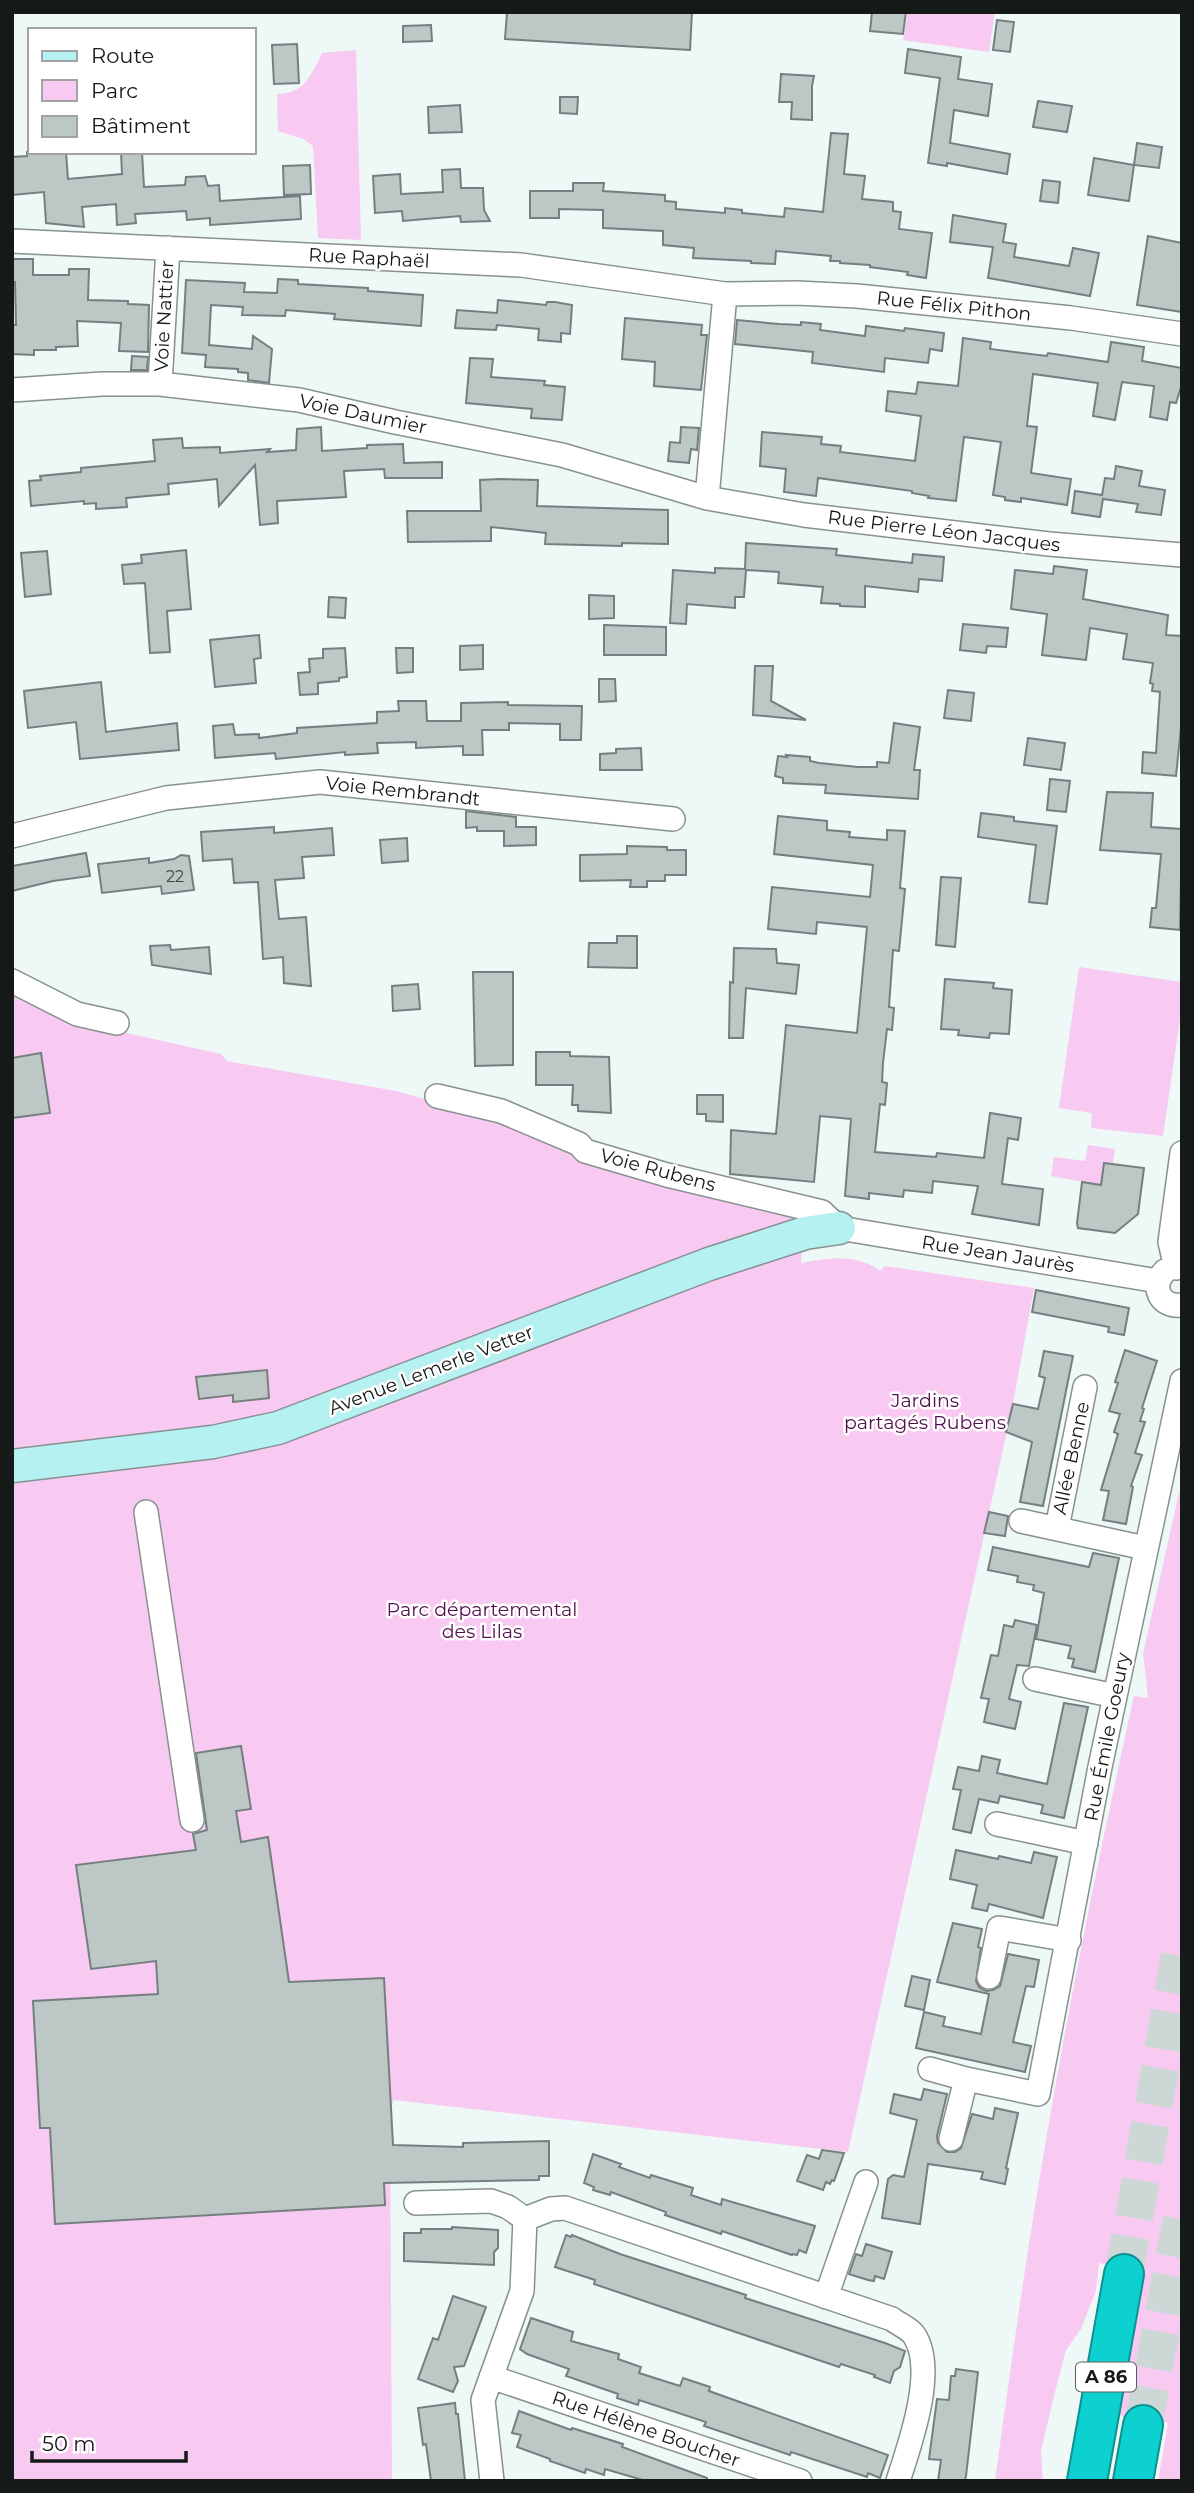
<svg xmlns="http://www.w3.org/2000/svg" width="1194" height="2493" viewBox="0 0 1194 2493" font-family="Montserrat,sans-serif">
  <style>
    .green { fill: #f8caf2 }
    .building { fill: #bcc7c6; stroke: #757f7f; stroke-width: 2 }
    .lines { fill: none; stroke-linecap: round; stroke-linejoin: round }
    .highway-tunnel { stroke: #cdd7d6; stroke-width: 38; stroke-dasharray: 38 19; stroke-linecap: butt }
    .street-casing { stroke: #879190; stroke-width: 26 }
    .secondary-casing { stroke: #879190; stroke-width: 35 }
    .highway-casing { stroke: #0f9190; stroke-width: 42 }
    .street { stroke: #fff; stroke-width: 23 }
    .secondary { stroke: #b6f1f1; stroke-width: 32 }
    .highway { stroke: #0cd1d0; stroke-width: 38 }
    .labels { text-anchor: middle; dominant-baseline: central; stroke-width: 5; stroke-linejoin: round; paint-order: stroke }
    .number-label { font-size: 16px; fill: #3f4444 }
    .shield { fill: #fff; stroke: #5b5e5d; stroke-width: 2 }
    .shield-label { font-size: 18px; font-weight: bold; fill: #151918 }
    .street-label { font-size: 19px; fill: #151918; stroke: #fff }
    .park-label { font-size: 19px; fill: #52114e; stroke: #fff }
  </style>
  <rect width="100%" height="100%" fill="#edf8f7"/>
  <!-- green -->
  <path class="green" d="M908,12H995L989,52L903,40Z
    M356,50L361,240L318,238L313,146L303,139L278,131L277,94C303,95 312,74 322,53Z
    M1079,967L1182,982V1005L1163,1136L1091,1128L1092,1113L1059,1108Z
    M12,993L77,1022L221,1054L227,1061L396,1091L518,1125L574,1152V1159L804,1211L801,1263C828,1258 856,1253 880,1271L885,1266L1034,1288L1013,1404L848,2152L394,2100L390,2110L392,2481H12Z
    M1088,1145L1115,1149L1113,1164L1103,1163L1101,1185L1051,1176L1054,1157L1085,1161Z
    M1179,1493L1182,1494V2481H1158L1168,2423L1105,2413L1134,2269L1099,2263L1096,2291L1081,2329L1066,2350L1055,2392L1041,2451L1043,2481H995C1011,2365 1027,2249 1047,2134C1072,1987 1102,1841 1134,1696L1148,1698L1143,1654Z"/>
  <!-- building -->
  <path class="building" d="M507,12H692L690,50L505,39Z
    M872,12H906L903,34L870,31Z
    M997,20L1014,22L1010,52L993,50Z
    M431,25L432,41L403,42V26Z
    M297,44L299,83L274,84L272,45Z
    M908,49L961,57L958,79L992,84L988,116L954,110L950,143L1010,154L1007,174L947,163V166L928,163L940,78L905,73Z
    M781,74L814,76L812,86V120L791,119L792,102H779Z
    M560,97H578L577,114L560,113Z
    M1038,101L1072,106L1067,132L1033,127Z
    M460,105L462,132L429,133L428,107Z
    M831,133L848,134L844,174L865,176L862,199L893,202V211L901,212L899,229L932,233L926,278L907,275L908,272L870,267V265L840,263V261H830L831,256L776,251L775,264L751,263V261L693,258L694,248L663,245V231L603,228V210L559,209V218H530V191H573V183H604L603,191L665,195V201L676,202V209L725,213V208L742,210V213L784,217L785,208L823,212Z
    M1137,143L1162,147L1159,168L1134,165Z
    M27,152H66L68,179L122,174L121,152H142L144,187L185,185L186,177L205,176L208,186L219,185L220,201L300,196L301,219L210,225V218L187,220L186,211L135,214L136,223L117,225L116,204L82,207L84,227L46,223L44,192L12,195V157L27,156Z
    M1094,158L1134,165L1129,201L1088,195Z
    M310,165L311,194L284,195L283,166Z
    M460,169L461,188H483L484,210L490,221L461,222L460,216L403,221L402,211L375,213L373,176L400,174L401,194L443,192L442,170Z
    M1043,180L1060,182L1058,203L1040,201Z
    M953,215L1006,224L1003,242L1016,244L1014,257L1069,266L1073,248L1099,253L1090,296L988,278L993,247L950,242Z
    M1148,236L1182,243V312L1137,305Z
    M15,259H33V275H69V269H89L88,300L128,301V304L149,305L148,352L119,351L121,323L77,321L78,346L56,347V350H34V355L12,354V325H16L15,282H12V261Z
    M278,279L298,280V284L368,288V291L423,295L421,326L334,319L335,314L286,310L285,316L242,315L243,307L211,305L209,345L252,349L253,336L272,349L269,383L248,380V373L238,372V369L205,367L206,355L182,353L186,280L245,283L244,292L277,293Z
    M498,300L546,305L547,302H555L572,305L570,334L561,333V342L538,340L539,329L497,325L496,330L455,328L457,310L497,313Z
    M625,318L702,325L701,335H707L701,390L654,386L655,362L622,359Z
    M737,320L779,324L801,325V322L821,324L820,330L865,336L866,326L904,331L905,328L944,333L942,351L930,349L928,363L885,358L884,372L812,363L813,352L735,344Z
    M963,338L991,342L990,349L1047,356L1048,353L1108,362L1111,342L1144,347L1142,361L1182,368V384L1176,403L1170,402L1167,420L1150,417L1154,386L1122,382L1115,420L1093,416L1098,383L1033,374L1027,426L1037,427L1031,473L1071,479L1067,505L1021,498V502L1005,500V497L993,495L1001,442L964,437L956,501L928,498L929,496L912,493V491L818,478L816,496L784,492L786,469L760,466L762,432L822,437L821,444L841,446L840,452L915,461L921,416L886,411L888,391L916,394L918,382L958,386Z
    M132,356L148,357L147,370H131Z
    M470,358L493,359L491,377L545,381L544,385L565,387L562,420L531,418L532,409L466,403Z
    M321,427L322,451L367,448V445L403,444L404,463L442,462V478H385L384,469L344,471L346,497L277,501L278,523L260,525L255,465L219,506L217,479L168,484L169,494L126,498L127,507L96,509V503L84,504V501L31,506L29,481L41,480L40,476L81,472V468L155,461L153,440L182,438L183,448L220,447V453L270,449L267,452L296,450L297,429Z
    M681,427L699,428L697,450L691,449L689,463L668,461L670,442L680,443Z
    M1116,466L1142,471L1139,486L1165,490L1161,515L1136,512L1138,504L1103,499L1100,517L1072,513L1075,491L1102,495L1105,478L1114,479Z
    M500,479L538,480L537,506L668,510V544L622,543V546L545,544L546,533L491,527V541L408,542L407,511H481L480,480Z
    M746,543L837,549L836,555L912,563L913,554L944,557L942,581L919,579L918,592L865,586V607L840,606V604L821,603L823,587L778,583L779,572L746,570L744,597H735V608L687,604L686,624L670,623L673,570L715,573V568L745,569Z
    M186,550L191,609L167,611L170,652L150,653L145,583L124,584L122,565L142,563L141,555Z
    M47,551L51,594L25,597L21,553Z
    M1054,566L1087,570L1083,599L1168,615L1166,635L1182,636V718L1176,776L1142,773L1143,752L1156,753L1160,692L1152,691L1153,684L1150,683L1153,663L1123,659L1127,634L1090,628L1086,660L1042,655L1047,614L1011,609L1015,570L1053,574Z
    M589,595L614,596V618L589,619Z
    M329,597L346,598L345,618L328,617Z
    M963,624L1008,628L1006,647L987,646L986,653L960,650Z
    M604,625L666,627V655H604Z
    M259,635L261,658L254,659L256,683L215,687L210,640Z
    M483,645V669L460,670V646Z
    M345,648L347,677L339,678V681L318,683V694L300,695L298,673L310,672L309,659L323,658V649Z
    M396,648H413V672L397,673Z
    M755,666H773L771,701L806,720L753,715Z
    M599,679H615L616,701L599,702Z
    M101,682L106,732L177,723L179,750L80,759L76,722L28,728L24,691Z
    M948,690L974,693L971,721L944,718Z
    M398,701H426L427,721H461V703L508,702V705L582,706L581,740H560V724L509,723V730H482L483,755H463V746L416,748V742L377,743L378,753L345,755V752L276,759L275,753L215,758L213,726L233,724L235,735L259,734V738L297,733V728L377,723V712L399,711Z
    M894,723L920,727L914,770H920L918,799L825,793L826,785L783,783V778L775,776L778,756L787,757L786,755L810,757V761L819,763L858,767H877V762L889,763Z
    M1028,738L1065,743L1061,770L1024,765Z
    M641,748L642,770H600V754L616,753V749Z
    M1050,779L1070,781L1066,812L1047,810Z
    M1107,792L1153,793L1151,827L1182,829L1180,930L1150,927L1152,908H1156L1161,854L1100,850Z
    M466,811L516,817V827H536V845L504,846V831H477V827L466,828Z
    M981,813L1014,817V821L1057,826L1047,904L1029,902L1036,845L978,837Z
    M778,816L827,821V830L850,832L849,837L887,840V830L905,831L900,888L905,889L899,951L893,950L889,1007L894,1008L892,1030L887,1029L883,1063L882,1082L887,1083L885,1105L880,1104L875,1152L936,1157L937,1153L984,1158L990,1113L1021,1118L1018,1140L1008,1138L1002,1184L1043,1189L1039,1225L972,1214L978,1186L933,1181L932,1193L904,1190L903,1197L869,1193V1199L845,1196L851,1119L820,1116L814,1182L730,1174L731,1130L776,1134L786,1025L857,1033L867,927L817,922L816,934L768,929L772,887L870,897L873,865L774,854Z
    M274,827V833L332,828L334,855L302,857L304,878L275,880L279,919L306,917L311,986L284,983L283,957L263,959L258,882L234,883L232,859L203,861L201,832Z
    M407,838L408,861L382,863L380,840Z
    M627,846L667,847V850H686V875H665V881H647V887H630L631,880L580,881V855L627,854Z
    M86,853L90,876L53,881L12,891V866Z
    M181,855L189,856L194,890L162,894L161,886L102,893L98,864L149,858V863L174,859Z
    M941,877L961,878L955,947L936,945Z
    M617,936H637V968L588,967L589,943H617Z
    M170,945L171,950L209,947L211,974L152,965L150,946Z
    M734,948L776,949L777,963L799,965L796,994L746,988L743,1038H729L730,982L733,983Z
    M473,972H513V1065L475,1066Z
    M945,979L994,983L993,988L1012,990L1009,1034L990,1033L989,1038L958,1035L959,1030L941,1029Z
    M418,984L420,1009L393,1011L392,986Z
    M536,1052H570V1056L609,1057L611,1113L578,1111V1105H572L573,1085H536Z
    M41,1053L50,1113L12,1118V1058Z
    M697,1095H723V1122L706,1121V1114H697Z
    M1104,1163L1144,1168L1138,1214L1115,1233L1078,1228L1077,1223L1082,1182L1101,1185Z
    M1036,1290L1129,1308L1124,1335L1108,1332L1109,1327L1032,1312Z
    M1125,1350L1157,1361L1142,1408L1144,1409L1140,1421L1145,1422L1135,1453L1142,1455L1131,1486L1133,1487L1126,1524L1103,1520L1109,1491L1101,1490L1118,1434L1114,1432L1120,1414L1109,1411L1118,1383L1115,1382Z
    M1044,1351L1073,1356L1043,1506L1020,1502L1032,1442L1006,1432L1013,1404L1038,1409L1045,1378L1039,1376Z
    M267,1370L269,1398L233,1402V1395L199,1399L196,1377Z
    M989,1512L1008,1516L1005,1536L984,1533Z
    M993,1547L1089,1567L1093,1553L1119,1558L1095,1672L1072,1667L1074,1659L1068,1658L1071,1646L1036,1639L1044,1593L1033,1590L1034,1585L1017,1582L1018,1576L988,1570Z
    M1015,1620L1037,1625L1029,1666L1017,1665L1009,1699L1021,1702L1015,1729L984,1722L989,1699L981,1698L991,1655L998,1656L1004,1625L1013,1627Z
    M1064,1703L1088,1707L1064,1818L1041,1813L1043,1805L1000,1796L998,1803L979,1799L971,1833L953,1829L961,1790L953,1789L958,1767L979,1771L982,1756L1000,1760L997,1773L1047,1784Z
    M241,1746L251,1809L236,1811L241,1842L268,1837L289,1982L384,1978L393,2145L463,2147V2143L549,2141V2176H539V2180L384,2183L385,2205L55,2224L50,2128H40L33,2001L158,1994L156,1961L91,1969L76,1865L196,1850L193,1834L207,1830L196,1753Z
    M956,1850L998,1859L999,1856L1031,1863L1034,1852L1057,1857L1043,1918L989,1904L987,1911L972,1908L977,1885L950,1879Z
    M953,1923L982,1929L978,1947L981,1948L976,1981L979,1987L986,1991L993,1990L1000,1986L1008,1954L1039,1960L1034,1987L1026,1986L1013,2042L1031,2046L1025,2072L916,2048L924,2012L945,2017L943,2026L981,2034L989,1994L937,1982Z
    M912,1976L930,1980L924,2010L905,2006Z
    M924,2089L947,2094L937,2136L938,2143L947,2152H955L961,2148L972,2114L993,2119L995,2108L1018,2113L1006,2168L1008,2169L1005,2184L981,2179L983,2172L928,2164L920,2224L882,2218L888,2179L893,2175L904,2177L917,2120L890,2113L894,2094L921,2100Z
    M822,2150L844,2153L834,2181L832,2180L830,2184L826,2182L823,2190L797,2181L807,2155L819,2159Z
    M593,2154L621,2164L619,2167L650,2178L651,2175L693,2188L691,2195L721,2205L722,2199L815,2226L806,2253L799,2250L797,2255L793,2254L792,2255L722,2231L721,2234L665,2215L666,2212L611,2192L610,2195L593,2190L594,2187L584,2183Z
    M452,2227L498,2230V2248L494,2252V2265L404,2261V2233H421V2229H452Z
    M566,2235L571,2237L572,2235L620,2254L746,2295L745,2298L885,2343L905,2351L900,2367L894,2371L890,2383L874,2377L875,2375L841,2364L839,2367L594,2284L595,2280L555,2267Z
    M866,2244L892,2252L884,2279L875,2276L874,2281L868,2280L849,2274L856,2254L862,2256Z
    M453,2296L486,2307L464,2366L454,2367L458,2381L453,2392L418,2379L433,2338L438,2340Z
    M531,2318L573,2332L571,2341L619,2354L618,2359L641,2367L639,2373L680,2386L683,2378L710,2387L709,2391L888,2455L880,2478L868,2473L867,2477L791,2452L790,2455L704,2426L706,2422L639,2400L638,2405L617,2398L618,2394L566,2376L569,2369L527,2354L520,2349Z
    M956,2369L978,2372L966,2476L965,2481H938L941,2460L929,2459L937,2399L949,2400L951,2376H955Z
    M455,2403L456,2414H458L465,2481H431L426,2444L423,2445L418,2408Z
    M519,2411L571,2430L572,2428L623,2444L622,2447L707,2478V2481H646L605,2469L604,2475L586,2469L585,2473L550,2461V2459L517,2447L521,2435L512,2433Z"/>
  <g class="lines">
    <!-- highway-tunnel -->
    <path class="highway-tunnel" d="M1124,2274L1182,1944
      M1143,2425L1182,2218"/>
    <defs>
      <path id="street" d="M12,241L521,265L725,294L797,293L857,296L1071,318L1182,334
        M160,384L168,248
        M12,390L102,384H160L299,400L395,422L562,455L707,498L735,503L804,515L1049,544L1182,555
        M707,498L725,294
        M12,836L166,798L320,782L673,819
        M12,981L77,1014L117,1023
        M437,1096L501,1111L579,1144L585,1151L667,1175L822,1212L839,1228L1158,1281
        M1176,1268L1170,1242L1182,1153
        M1165,1271C1150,1286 1160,1308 1182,1305
        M146,1512L192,1820
        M1021,1521L1145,1548
        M1057,1528L1085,1387
        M1035,1679L1115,1696
        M997,1824L1086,1843
        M989,1977L999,1928L1069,1940
        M930,2069L966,2079L1038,2094L1100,1767L1182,1381
        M951,2139L966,2079
        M416,2203L491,2201L508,2207L525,2219
        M826,2297L866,2182
        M491,2377L800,2481
        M492,2481L483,2400L522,2291L525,2219L551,2209L565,2208L892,2319C898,2324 909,2328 914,2335C937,2369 910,2444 898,2481"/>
      <path id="secondary" d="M12,1466L213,1442L278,1428L709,1264L805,1233L839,1228"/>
      <path id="highway" d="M1087,2481L1124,2274
        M1133,2481L1143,2425"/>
    </defs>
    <!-- street casing -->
    <use href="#street" class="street-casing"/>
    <!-- secondary casing -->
    <use href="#secondary" class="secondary-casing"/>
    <!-- highway casing -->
    <use href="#highway" class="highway-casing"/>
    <!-- street -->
    <use href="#street" class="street"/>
    <!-- secondary -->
    <use href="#secondary" class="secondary"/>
    <!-- highway -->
    <use href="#highway" class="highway"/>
  </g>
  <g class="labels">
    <!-- number labels -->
    <g class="number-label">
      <text x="175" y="876">22</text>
    </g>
    <!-- shield labels -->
    <rect class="shield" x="1076" y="2362.5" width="60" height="29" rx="5"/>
    <g class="shield-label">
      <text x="1106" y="2377">A 86</text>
    </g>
    <!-- street labels -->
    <g class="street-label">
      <text transform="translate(369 258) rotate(3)">Rue Raphaël</text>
      <text transform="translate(954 306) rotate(6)">Rue Félix Pithon</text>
      <text transform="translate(164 316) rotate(-87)">Voie Nattier</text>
      <text transform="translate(363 414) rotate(12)">Voie Daumier</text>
      <text transform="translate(944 531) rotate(7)">Rue Pierre Léon Jacques</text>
      <text transform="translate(403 791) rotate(6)">Voie Rembrandt</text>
      <text transform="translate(658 1170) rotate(15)">Voie Rubens</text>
      <text transform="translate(998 1254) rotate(9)">Rue Jean Jaurès</text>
      <text transform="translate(431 1370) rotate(-21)">Avenue Lemerle Vetter</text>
      <text transform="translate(1071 1458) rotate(-78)">Allée Benne</text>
      <text transform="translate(1107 1737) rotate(-79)">Rue Émile Goeury</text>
      <text transform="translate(646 2429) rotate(19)">Rue Hélène Boucher</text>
    </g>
    <!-- park labels -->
    <g class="park-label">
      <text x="925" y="1400">Jardins<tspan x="925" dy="22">partagés Rubens</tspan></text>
      <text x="482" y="1609">Parc départemental<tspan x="482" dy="22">des Lilas</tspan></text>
    </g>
  </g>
  <!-- border -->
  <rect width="1194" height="2493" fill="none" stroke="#151918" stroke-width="28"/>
  <!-- legend -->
  <rect x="28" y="28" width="228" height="126" fill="#ffffff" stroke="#a1a3a3" stroke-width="2"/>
  <rect x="42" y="51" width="35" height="10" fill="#b6f1f1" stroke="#a1a3a3" stroke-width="2"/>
  <text x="91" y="63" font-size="21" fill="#151918">Route</text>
  <rect x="42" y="80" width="35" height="21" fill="#f8caf2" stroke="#a1a3a3" stroke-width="2"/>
  <text x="91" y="98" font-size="21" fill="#151918">Parc</text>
  <rect x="42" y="116" width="35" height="21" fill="#bcc7c6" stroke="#a1a3a3" stroke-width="2"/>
  <text x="91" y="133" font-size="21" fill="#151918">Bâtiment</text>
  <!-- scale -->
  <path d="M32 2451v10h154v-10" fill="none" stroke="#151918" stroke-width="3.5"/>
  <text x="42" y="2451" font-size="21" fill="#151918" stroke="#ffffff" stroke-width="5" paint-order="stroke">50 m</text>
</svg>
